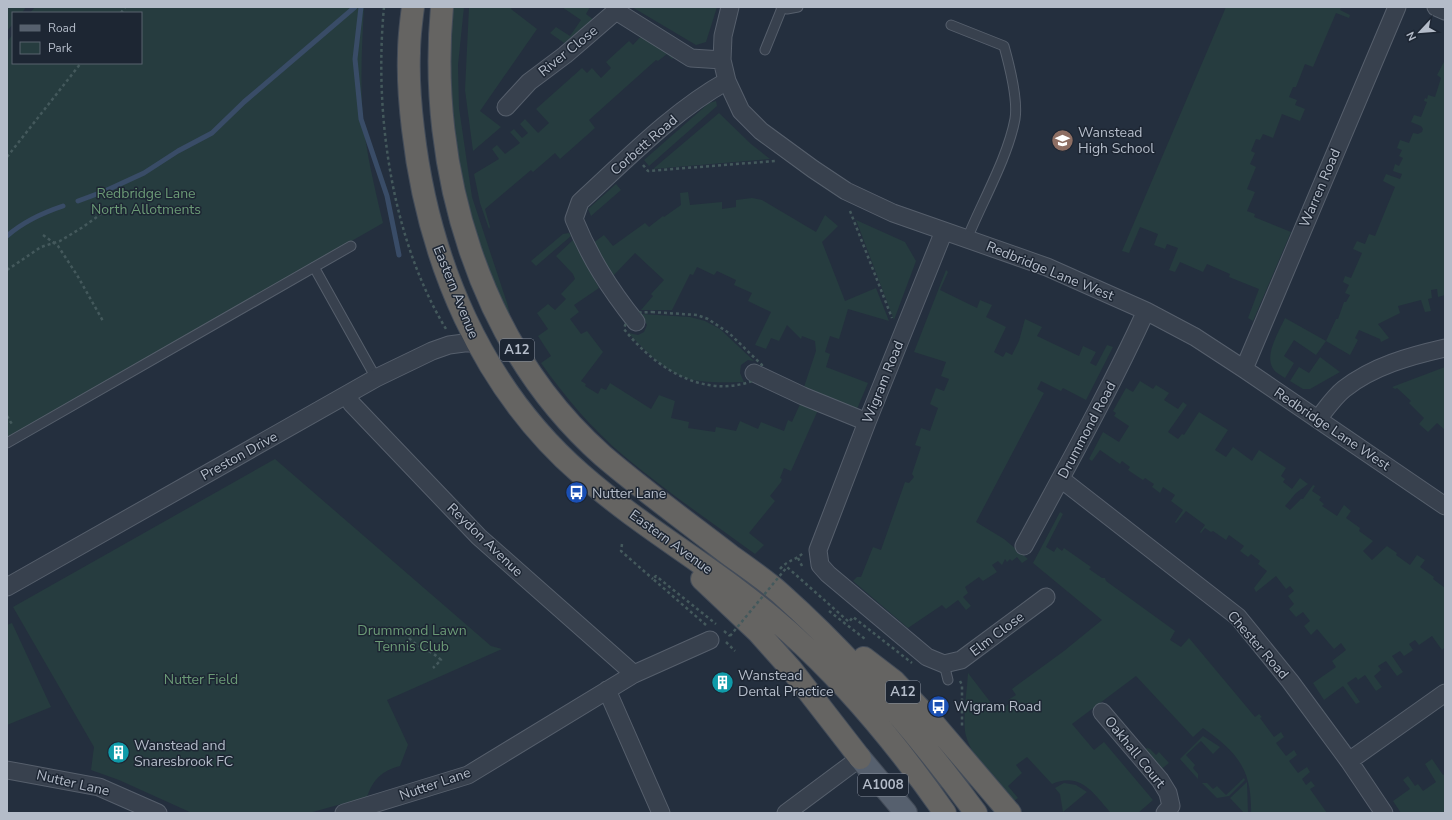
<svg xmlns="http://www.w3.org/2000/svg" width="1452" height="820" viewBox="0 0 1452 820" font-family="'Nunito Sans',sans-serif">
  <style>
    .green { fill: #263c3f }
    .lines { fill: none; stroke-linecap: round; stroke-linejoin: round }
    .stream { stroke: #394c67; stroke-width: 5 }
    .service-casing { stroke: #565f6c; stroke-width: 11 }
    .minor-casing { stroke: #565f6c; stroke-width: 19 }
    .primary-casing { stroke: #414a57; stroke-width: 24 }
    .trunk-casing { stroke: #434c59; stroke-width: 24 }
    .path { stroke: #44595c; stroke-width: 2.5; stroke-dasharray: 3 3; stroke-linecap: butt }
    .service { stroke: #38414e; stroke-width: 9 }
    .minor { stroke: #38414e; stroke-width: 17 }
    .primary { stroke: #56606e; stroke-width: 22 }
    .trunk { stroke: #656462; stroke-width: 22 }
    .path-bridge { stroke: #44595c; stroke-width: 2.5; stroke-dasharray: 3 3; stroke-linecap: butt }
    .labels { text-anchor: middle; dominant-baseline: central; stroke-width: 3; stroke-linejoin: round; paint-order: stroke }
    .shield { fill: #1d2633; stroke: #878f9c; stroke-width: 1 }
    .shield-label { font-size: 13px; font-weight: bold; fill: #b4bcc9 }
    .street-label { font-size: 14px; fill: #b4bcc9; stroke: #1d2633 }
    .poi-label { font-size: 14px; fill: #b4bcc9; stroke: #1d2633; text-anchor: start }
    .park-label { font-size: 14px; fill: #6b9a76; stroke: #1d2633 }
  </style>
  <rect width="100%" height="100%" fill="#242f3e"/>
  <!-- green -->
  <path class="green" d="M7,7H26L22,13H13V24L7,31Z
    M35,7H364C362,43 360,81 363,118C366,153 375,189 383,223L7,438V42L13,34V63H141V13H30Z
    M451,7H464L458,65L459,108L472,197L507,303L510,314L509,318L471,227L449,110Z
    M469,7H512L511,9L537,29L480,111L501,127L473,151L465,90Z
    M562,7H590L586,14L594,20L567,45L550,33L556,27L570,36L581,20Z
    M632,7H717L706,42L696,45Z
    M1226,7H1341L1340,10L1350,15L1349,18L1336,13L1313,67L1305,64L1296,87H1293L1289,97L1297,100L1295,105L1305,109L1300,121L1282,114L1273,138L1263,134L1260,140L1256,139L1251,151L1255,153L1250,164L1256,167L1247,189L1255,192L1247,211L1255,214L1254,217L1291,232L1253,321L1248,318L1259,289L1229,277L1230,274L1207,264L1203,272L1180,262L1175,272L1169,270L1178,248L1167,244L1165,249L1154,245L1158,234L1140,227L1129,253L1122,251Z
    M642,35L675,56L672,59L667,54L658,61L656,60L589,120L595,128L560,159L555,153L533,172L531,170L485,209L490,227L489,229L480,203L474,174L499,159L492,149L497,145L505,154L520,143L510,132L514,129L522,138L528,133L520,124L525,119L538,133L549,123L536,109L582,68L587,73L592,68L601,78L611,68L606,62L629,41L633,45Z
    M1445,60V295L1438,297L1437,289L1431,290L1432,298L1428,299L1431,311L1425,312L1421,300L1398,306L1400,313L1378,324L1389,338L1381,342L1380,339L1359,330L1355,338L1358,340L1350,355L1326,341L1316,355L1294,340L1284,356L1294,363L1285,378C1281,375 1276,373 1274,370C1263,356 1279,332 1285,318L1326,341L1336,319H1338L1344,302H1346L1350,295L1345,293L1349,285L1343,282L1345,276L1351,278L1362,253L1353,249L1357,241L1365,244L1369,234L1375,236L1395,187L1383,181L1386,174L1400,179L1402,174L1393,171L1395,164L1399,166L1403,158L1399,156L1402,150L1397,148L1400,140L1409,143L1413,133L1418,134L1422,132L1423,129L1421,126L1411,122L1414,115L1421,117L1427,102L1424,101L1425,98L1427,99L1428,95L1435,97L1441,78L1437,75Z
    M716,101L717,106L649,166L644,160L709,103Z
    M719,113L751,144L770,159L653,169Z
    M616,184L621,190L591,216L588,209Z
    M688,192L690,205L722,202V209L736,207V200L752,198L762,200L816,232L825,215L838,226L822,242L845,301L876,288L889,321L848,309L839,339L830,336L825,352L830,354L826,367L868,383L857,409L804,387L816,351L815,341L802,336L801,339L787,325L779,341L771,338L766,349L755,345L771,312L748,301L752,293L734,285L736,280L717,271L714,275L697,267L693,275L690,274L672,310H641L653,296L651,294L664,280L635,253L612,277L593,243L604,235L613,246L645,223L649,227L663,216L664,217L681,205L680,193Z
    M856,220L905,242L916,261L894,320Z
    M569,233L571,236L536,266L531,261L563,234Z
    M573,240L599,288L574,305L579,312L570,319L581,334L587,331L603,352L581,381L586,384L585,386L598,394L601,388L606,390L610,383L651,409L659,395L675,401L671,418L689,422L688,428L715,432L716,427L736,431L740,421L758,429L761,422L784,431L788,420L792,422L801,402L818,410L791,471L784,468L780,478L782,479L781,482L770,496L775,501L749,533L764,545L755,554C711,522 666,491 624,456C592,429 565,397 541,363L551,356L538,336L548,329L537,313L548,304L555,310L566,299L561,294L575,279L573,274L556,256Z
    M946,270L948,272L940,290L977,308L980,300L992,305L986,317L1006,327L994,352L1003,357L1006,352L1012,355L1019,341L1025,319L1042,327L1037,336L1079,356L1083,346L1096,352L1090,363L1096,366L1107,345L1113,347L1086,400L1063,388L1061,391L1041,381L1037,389L1044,393L976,522L1004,539L1028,559L1022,563L1017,557L1012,561L1010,559L1007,562L1005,559L1002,565L998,561L992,565L997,572L983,581L979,577L965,587L968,593L963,597L971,606L966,610L958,600L946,609L942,605L908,628L853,581L857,577H861L873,547L881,550L905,482L909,483L914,477L912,474L921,447L915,445L921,428L930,431L938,408L930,404L936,388L944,391L949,379L941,376L946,362L914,352Z
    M641,314L690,317L705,321L720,329L754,361L748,360L741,365L740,373L744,382C725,382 702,384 683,377C661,368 644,349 628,333L638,335L644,332L647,325Z
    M1320,357L1340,372L1310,389H1303L1290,381L1299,367L1309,373Z
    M1445,367V430L1437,423L1428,432L1419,424L1424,418L1409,403L1411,401L1397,388L1395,389L1392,387Z
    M1140,381L1153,389L1156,385L1169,393L1164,400L1178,409L1183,402L1187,405L1168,432L1178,439L1182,434L1184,435L1199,412L1228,430L1215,450L1226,457L1233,447L1252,461L1259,450L1286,468L1281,476L1285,479L1283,482L1292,489L1300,478L1308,484L1296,493L1285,506L1290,510L1301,499H1303L1313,485L1315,486L1312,491L1321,497L1319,500L1324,504L1322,506L1337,516L1344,505L1351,511L1346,518L1360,528L1359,531L1373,541L1363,551L1372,560L1387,546L1397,553L1396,555L1410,565L1417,555L1425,560L1420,567L1434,577L1433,579L1445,588V647L1442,650L1432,636L1419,645L1415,640L1409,644L1413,650L1404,656L1400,651L1392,656L1403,672L1397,676L1386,661L1378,666L1381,670L1374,676L1382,687L1376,691L1365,675L1358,680L1356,677L1347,683L1360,702L1356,704L1343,686L1324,700L1313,683L1336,667L1332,661L1346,650L1341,643L1334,649L1317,629L1311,635L1304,626L1310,621L1303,612L1296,617L1289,609L1294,604L1288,596L1294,591L1290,586L1286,589L1276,576L1256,592L1254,588L1267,571L1258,564L1260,561L1251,554L1248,557L1240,551L1244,546L1229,535L1226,540L1213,531L1211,532L1205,528L1201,533L1200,532L1205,525L1186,511L1176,523L1175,522L1183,510L1171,501L1175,495L1163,487L1160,493L1152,487L1154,484L1145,478L1143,480L1128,470L1130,467L1122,461L1120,464L1100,450L1092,461L1089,459L1103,432L1119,442L1129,426L1114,416L1116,413L1113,411L1126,388L1133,392Z
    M275,459L491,646L502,649L387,700L408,745L400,766C381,771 373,780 367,797L309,813H192L119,780L91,770L94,747L13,607Z
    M1060,512L1063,514L1046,547L1054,552L1057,547L1062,551L1064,548L1091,567L1089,569L1102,578H1105L1106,581L1175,631L1170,640L1181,647L1189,638L1255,717L1259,714L1262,717L1260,718L1274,737L1281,732L1284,737L1276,743L1286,756L1294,750L1297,755L1289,761L1298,773L1307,767L1310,772L1302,779L1306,785L1311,781L1315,786L1310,789L1327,813H1251C1252,769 1237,752 1203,728L1193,737L1136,676L1072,724L1094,750L1104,742L1153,800L1138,813H1111C1094,794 1081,771 1052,784L1027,757L1016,765L1022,773L1008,786L1018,798L1011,803C997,785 968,754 965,731C963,712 967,692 968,673L998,712L1010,703L1008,700L1016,695L1012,689L1064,651L1102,620L1033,563Z
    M12,623L51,707L7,725V625Z
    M1203,736L1220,747L1213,754L1201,741L1186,755L1195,765L1193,768L1198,774V779L1180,759Z
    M1147,748L1150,749L1156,755L1159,752L1169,763L1159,771L1142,752Z
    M1432,759L1443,775L1445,774V813H1401L1393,801L1410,789L1403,780L1408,776L1415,786L1418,784L1423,791L1436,782L1425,764Z
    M1244,778L1245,780L1229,796L1217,798L1202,783H1207L1213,789L1217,786L1226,795Z
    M1247,782L1248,813H1244L1230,798Z
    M1064,783L1076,785L1087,792L1063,812L1060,794L1055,788Z"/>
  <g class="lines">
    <!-- stream -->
    <path class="stream" d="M361,7L355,59L361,119L387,196L399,255
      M78,201L105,191L144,173L178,151L212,133L244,102L355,7
      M7,236C24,221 42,213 63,206"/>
    <defs>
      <path id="service" d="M781,7L787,9L798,7
        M951,25L1004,46C1009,64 1018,101 1015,119C1008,157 982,202 967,239
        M765,50L782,8
        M314,267L376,378
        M7,443L351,246
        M944,664L948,680"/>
      <path id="minor" d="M730,7L723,36L722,60L727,81L741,111L761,131L813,169L846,191L893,213L1047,267L1146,311L1195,337L1244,369L1445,506
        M1436,7L1445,11
        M506,107L529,82L565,55L616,11L691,58L722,60
        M944,231L867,422L818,550L820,565L828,574L927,657L944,664L961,660L1046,597
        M636,322C609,288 590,258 574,219L580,202C625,161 673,111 727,81
        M1244,369L1397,7
        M754,373L803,396L867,422
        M347,396L352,404L479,537L634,674
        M1318,419C1326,409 1334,397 1344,389C1373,366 1410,356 1445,348
        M1061,479L1238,617L1290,681L1349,761L1384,813
        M1024,546C1066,468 1109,392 1146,311
        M7,587L376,378L432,351L449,345L464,343H477
        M607,690L661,813
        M1102,712L1160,780L1168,793L1171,806L1165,813
        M1349,761L1445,693
        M7,770L99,787L158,813
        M344,813L468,775L634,674L710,640
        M786,813L860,758"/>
      <path id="primary" d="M860,758L906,813"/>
      <path id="trunk" d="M413,7C411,22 409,38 409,53C408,78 410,104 413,129C428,260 481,387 581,474C647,532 724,573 789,632C848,685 899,747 945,813
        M442,7C427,168 479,346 603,456C644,491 688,523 731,556C748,568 765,580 780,593C854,659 917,733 976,813
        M702,579L758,632L791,669L860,758
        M864,658L894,681L934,724L1010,813"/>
    </defs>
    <!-- service casing -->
    <use href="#service" class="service-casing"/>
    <!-- minor casing -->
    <use href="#minor" class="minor-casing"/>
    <!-- primary casing -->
    <use href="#primary" class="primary-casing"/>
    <!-- trunk casing -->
    <use href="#trunk" class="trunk-casing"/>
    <!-- path -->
    <path class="path" d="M384,7C374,113 391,238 446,329
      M121,13L125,7
      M7,157L81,63
      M643,165L648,171L775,161
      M850,211L892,318
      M43,235L58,246L77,275L103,321
      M7,270L41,247L60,241L83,227L112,206
      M652,312L697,315L708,319L729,333L762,365L761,377C710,403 656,370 624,329L629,313Z
      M7,416L13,426
      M622,544L621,551L653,579
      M798,558L803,568
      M780,569C789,559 795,561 803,553
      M829,611L865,639
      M706,625L653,579L656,576L716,624
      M724,631L730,636
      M409,638C418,648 431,650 441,660L433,668
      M726,642L735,651
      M960,681L962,685V727"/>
    <!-- service -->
    <use href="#service" class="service"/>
    <!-- minor -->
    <use href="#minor" class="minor"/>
    <!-- primary -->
    <use href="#primary" class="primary"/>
    <!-- trunk -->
    <use href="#trunk" class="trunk"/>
    <!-- path-bridge -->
    <path class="path-bridge" d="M730,636L787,567L849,622L853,617L912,663"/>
  </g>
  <!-- icons -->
  <defs>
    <symbol id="school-disc" viewBox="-11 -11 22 22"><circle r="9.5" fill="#8d6e63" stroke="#1d2633"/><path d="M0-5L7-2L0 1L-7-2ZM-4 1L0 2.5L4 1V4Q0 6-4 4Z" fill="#fff"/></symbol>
    <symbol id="bus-disc" viewBox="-11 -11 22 22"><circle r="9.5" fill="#1a4fb4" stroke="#1d2633"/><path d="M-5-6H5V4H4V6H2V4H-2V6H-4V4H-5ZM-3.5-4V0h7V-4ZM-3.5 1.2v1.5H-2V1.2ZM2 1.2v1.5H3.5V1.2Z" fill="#fff"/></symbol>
    <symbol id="building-disc" viewBox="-11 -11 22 22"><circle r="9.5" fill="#0f9aa8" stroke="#1d2633"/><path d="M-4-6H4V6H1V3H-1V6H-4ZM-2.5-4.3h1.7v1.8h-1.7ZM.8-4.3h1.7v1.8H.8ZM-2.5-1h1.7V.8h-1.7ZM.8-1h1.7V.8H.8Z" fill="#fff"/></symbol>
  </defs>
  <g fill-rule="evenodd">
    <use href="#school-disc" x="1050" y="128" width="25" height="25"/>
    <use href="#bus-disc" x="564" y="480" width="25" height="25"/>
    <use href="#building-disc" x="710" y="670" width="25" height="25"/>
    <use href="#bus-disc" x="926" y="694" width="25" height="25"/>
    <use href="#building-disc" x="106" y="740" width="25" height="25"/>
  </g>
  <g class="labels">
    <!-- shield labels -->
    <g class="shield">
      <rect x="500" y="339" width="34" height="22" rx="3"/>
      <rect x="886" y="681" width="34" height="22" rx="3"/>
      <rect x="858" y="774" width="50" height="22" rx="3"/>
    </g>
    <g class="shield-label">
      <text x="517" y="350">A12</text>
      <text x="903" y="692">A12</text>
      <text x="883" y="785">A1008</text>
    </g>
    <!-- street labels -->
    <g class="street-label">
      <text transform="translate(568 51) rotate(-39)">River Close</text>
      <text transform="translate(644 145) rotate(-41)">Corbett Road</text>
      <text transform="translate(1320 188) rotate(-67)">Warren Road</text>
      <text transform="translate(1050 271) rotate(22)">Redbridge Lane West</text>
      <text transform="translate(456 292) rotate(68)">Eastern Avenue</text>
      <text transform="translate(883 382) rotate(-68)">Wigram Road</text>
      <text transform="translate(1332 429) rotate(34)">Redbridge Lane West</text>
      <text transform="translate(1087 430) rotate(-62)">Drummond Road</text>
      <text transform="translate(239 456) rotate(-29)">Preston Drive</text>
      <text transform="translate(485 540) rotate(44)">Reydon Avenue</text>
      <text transform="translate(671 542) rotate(36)">Eastern Avenue</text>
      <text transform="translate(997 634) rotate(-37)">Elm Close</text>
      <text transform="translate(1258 645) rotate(49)">Chester Road</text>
      <text transform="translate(1135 752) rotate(51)">Oakhall Court</text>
      <text transform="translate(73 783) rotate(13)">Nutter Lane</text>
      <text transform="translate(435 784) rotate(-19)">Nutter Lane</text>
    </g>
    <!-- poi labels -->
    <g class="poi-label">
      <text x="1078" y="132">Wanstead<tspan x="1078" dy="16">High School</tspan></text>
      <text x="592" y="493">Nutter Lane</text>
      <text x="738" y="675">Wanstead<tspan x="738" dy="16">Dental Practice</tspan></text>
      <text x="954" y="706">Wigram Road</text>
      <text x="134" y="745">Wanstead and<tspan x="134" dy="16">Snaresbrook FC</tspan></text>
    </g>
    <!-- park labels -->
    <g class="park-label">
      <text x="146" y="193">Redbridge Lane<tspan x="146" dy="16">North Allotments</tspan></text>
      <text x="412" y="630">Drummond Lawn<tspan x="412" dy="16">Tennis Club</tspan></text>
      <text x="201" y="679">Nutter Field</text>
    </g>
  </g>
  <!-- border -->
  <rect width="1452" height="820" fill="none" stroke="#b4bcc9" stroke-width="16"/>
  <!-- legend -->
  <rect x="12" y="12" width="130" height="52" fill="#1d2633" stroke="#59626f"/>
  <rect x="20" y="25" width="20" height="6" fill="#56606e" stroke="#59626f"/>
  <text x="48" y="32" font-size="12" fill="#b4bcc9">Road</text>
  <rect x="20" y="42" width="20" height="12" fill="#263c3f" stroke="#59626f"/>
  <text x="48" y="52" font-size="12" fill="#b4bcc9">Park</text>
  <!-- north arrow -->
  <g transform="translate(1420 32) rotate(244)" stroke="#1d2633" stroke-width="3" paint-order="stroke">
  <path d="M0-3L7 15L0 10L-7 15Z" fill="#b4bcc9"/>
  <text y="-6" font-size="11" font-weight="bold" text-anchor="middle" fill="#b4bcc9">N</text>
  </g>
</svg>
